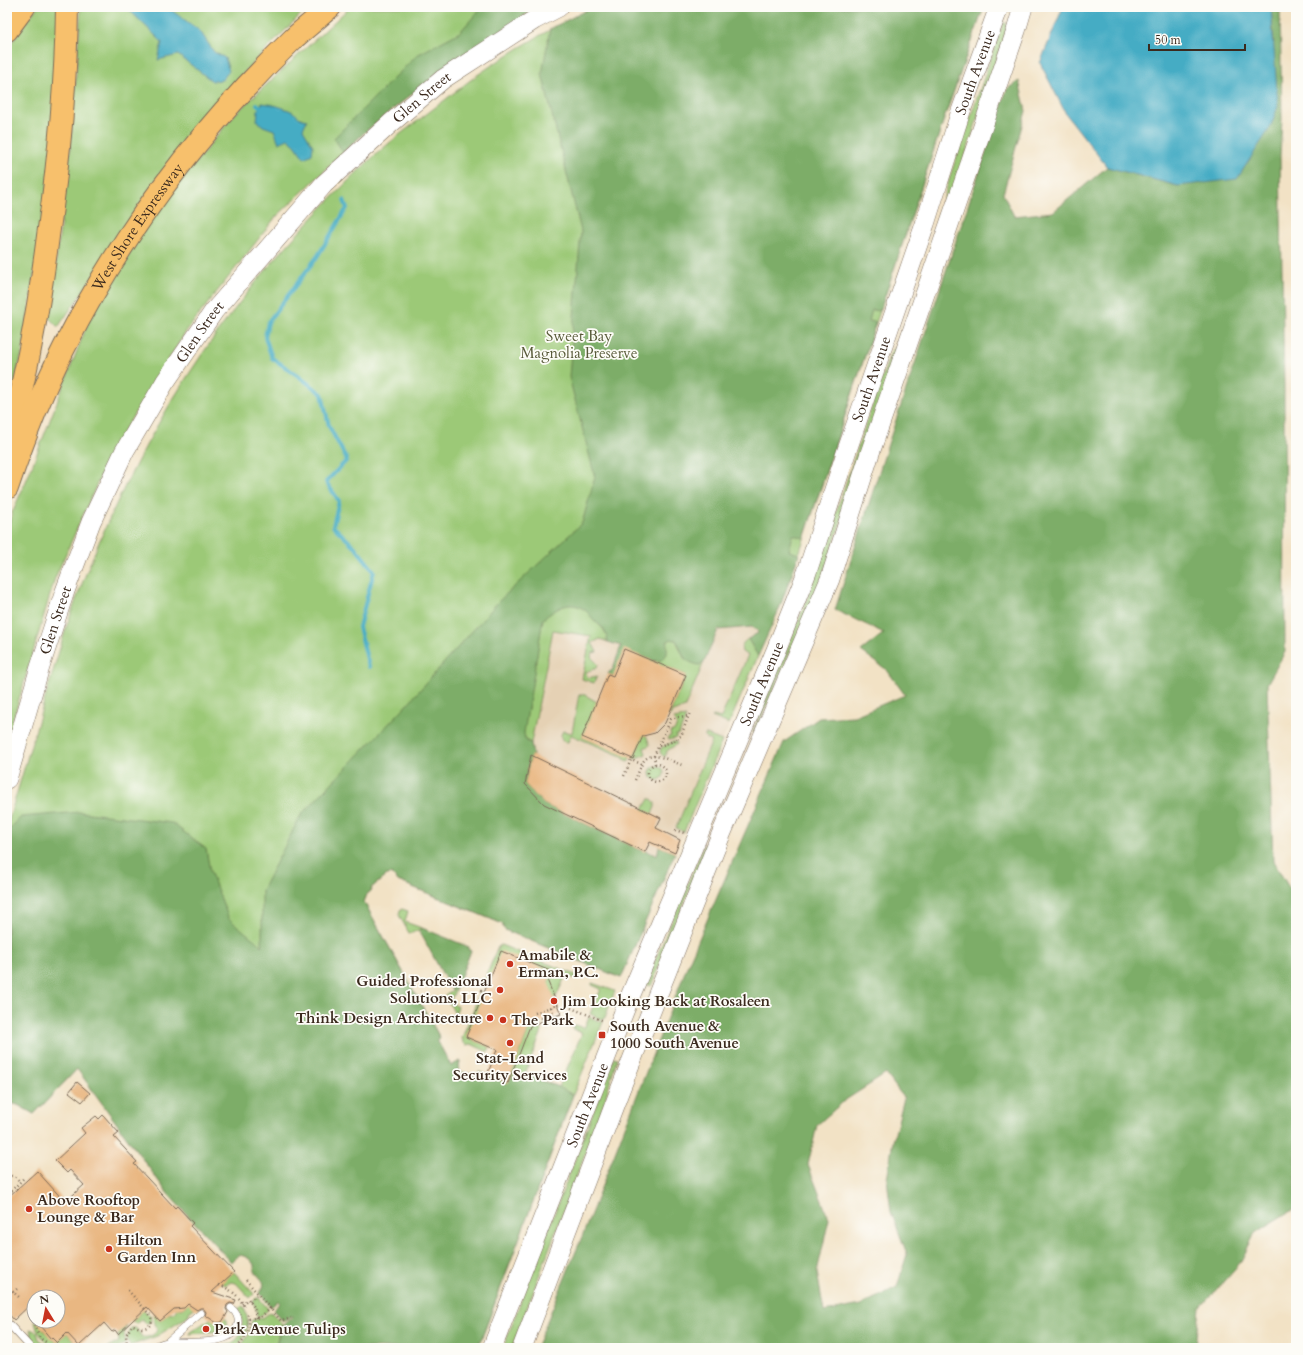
<svg xmlns="http://www.w3.org/2000/svg" width="1303" height="1355" viewBox="0 0 1303 1355" font-family="Cardo,serif">
  <style>
    .built { fill: #e5d1b4 }
    .green { fill: #9cc977; stroke: #6c7a4a }
    .forest { fill: #7dad68; stroke: #5c6c43; fill-rule: evenodd }
    .water { fill: #44acc4; stroke: #406b71 }
    .lines { fill: none; stroke-linecap: round; stroke-linejoin: round }
    .stream { stroke: #44acc4; stroke-width: 4 }
    .building { fill: #e9b782 }
    .service-casing { stroke: #7b6a58; stroke-width: 8 }
    .tertiary-casing { stroke: #7b6a58; stroke-width: 20 }
    .motorway-casing { stroke: #7b6a58; stroke-width: 24 }
    .path { stroke: #7b6a58; stroke-width: 2.5; stroke-dasharray: 1 3; stroke-linecap: butt }
    .service { stroke: #fff; stroke-width: 7 }
    .tertiary { stroke: #fff; stroke-width: 19 }
    .motorway { stroke: #f7c06c; stroke-width: 22 }
    .poi-dot { fill: #c8321e; stroke: #fdfcf7; stroke-width: 1.5 }
    .labels { text-anchor: middle; dominant-baseline: central; stroke-width: 3.5; stroke-linejoin: round; paint-order: stroke }
    .street-label { font-size: 15px; fill: #3b2a1e; stroke: #fdfcf7 }
    .park-label { font-size: 15px; fill: #585a39; stroke: #fdfcf7 }
    .poi-label { font-size: 15px; font-weight: bold; fill: #3b2a1e; stroke: #fdfcf7; text-anchor: start }
  </style>
  <rect width="100%" height="100%" fill="#fdfcf7"/>
  <filter id="ink" filterUnits="userSpaceOnUse"><feTurbulence type="fractalNoise" baseFrequency=".025" numOctaves="2"/><feDisplacementMap in="SourceGraphic" scale="8" xChannelSelector="R" yChannelSelector="G"/><feConvolveMatrix kernelMatrix="1 2 1 2 8 2 1 2 1" color-interpolation-filters="sRGB"/></filter>
  <filter id="wash" filterUnits="userSpaceOnUse"><feTurbulence type="fractalNoise" baseFrequency=".012" numOctaves="4" result="noise"/><feDisplacementMap in="SourceGraphic" scale="16" xChannelSelector="R" yChannelSelector="G"/><feGaussianBlur stdDeviation="0.9" result="paint"/><feColorMatrix in="noise" values="0 0 0 0 0 0 0 0 0 0 0 0 0 0 0 0 0 1.4 0 .05"/><feComposite in="paint" operator="in"/></filter>
  <g filter="url(#wash)">
    <rect width="100%" height="100%" fill="#f2e2c5"/>
    <!-- built -->
    <path class="built" d="M543,619H775L670,864L544,804L525,784Z"/>
    <!-- green -->
    <path class="green" d="M37,7H62L55,134L23,350L7,411V49Z
      M81,7H308L227,90L153,184L84,290L58,327L49,318L71,142Z
      M350,7H538L444,68L365,132L275,218L187,330L113,448L55,578L7,740V532L12,513L27,479L89,320L151,218L233,116Z
      M592,7H984L947,110L799,554L778,612L594,620C603,629 605,628 608,642L600,639L592,643L597,652L592,653L591,657L598,664L597,668L588,671L586,673L588,678L597,676L594,683L582,679L591,636L553,630L531,743L527,741L524,735L525,784L544,804L670,864L621,978L505,930L503,928V924L398,881L391,874L387,875L371,888L372,890L367,894L364,902L440,1038L437,1040L451,1066L460,1061L458,1071L477,1076L479,1072L508,1083L530,1026L539,1023L542,1031L525,1074L559,1087L582,1033L573,1029V1026L576,1025L584,1028L589,1017L603,1022L573,1095L478,1348L77,1069L34,1114L18,1105L7,1102V826L66,628C119,472 203,331 318,212C340,189 362,166 387,145C402,132 418,121 433,109C448,98 462,86 476,76C513,50 552,28 592,7Z
      M1003,23H1006L1007,27L968,148L930,256L938,218L951,173Z
      M897,346H899L821,582L754,734L753,731L806,602L866,423L891,352Z
      M670,639L676,640L684,658L699,665L704,662L685,707L673,712L669,716L686,675L652,661H657L667,651L666,644Z
      M748,639L758,656L729,724L712,717L713,716L721,718L748,655L742,652C740,646 743,642 748,639Z
      M579,694L585,695L597,702L582,737L630,757L629,761L624,759V757L571,735L568,742C561,742 559,736 563,731L572,733Z
      M686,717L679,734L676,735V738L669,740L668,737L671,736L670,732L675,730L677,724L674,719Z
      M643,735H646L650,745L644,748L646,754L633,759Z
      M705,735H707L722,741L684,832L676,828L712,741L705,738Z
      M673,742H676L677,744L667,751L665,757C661,755 659,752 661,748Z
      M650 773a7 7 0 1 1 14 0a7 7 0 1 1-14 0Z
      M649,799H652L655,803V807L652,814L643,809Z
      M708,843L651,986L645,984L704,845Z
      M402,909L408,911L405,922L422,928L412,933H409L399,915L400,910Z
      M501,945L576,975L577,978H573L566,975L556,997L539,1004L552,972L486,988L482,986L498,947Z
      M592,983L615,991L604,1020L590,1014L601,989L592,985Z
      M456,988L450,1002L458,1007L455,1014L445,995Z
      M480,993L484,995L466,1037L490,1047L488,1052L471,1044L466,1045L463,1042L462,1038Z
      M614,1057L617,1058L604,1103L512,1348H503Z
      M234,1272L254,1294L250,1298L236,1283L231,1282L226,1285L221,1283Z
      M256,1298H259L268,1309L267,1311L260,1316H257L256,1309L253,1302Z
      M187,1302L197,1306L189,1312V1316L157,1336L130,1346L127,1337L131,1328H136L142,1337C148,1338 155,1335 157,1330L154,1324L153,1314L160,1321L168,1314L174,1313L178,1307L180,1309L184,1308L186,1306Z
      M140,1306L150,1316L151,1321L149,1323H145L142,1320L136,1324L132,1321L140,1314Z
      M243,1306C251,1322 248,1336 235,1348H203C212,1348 221,1347 229,1344C244,1339 245,1322 238,1309Z
      M271,1312L282,1324L278,1331V1338L274,1348H240L249,1334L252,1320L262,1318Z
      M223,1317L226,1318C229,1324 227,1329 221,1331L190,1334V1332L212,1318Z
      M35,1321H43V1330L57,1343L67,1333L74,1341L69,1345H63L61,1348H49C47,1340 46,1342 42,1337C39,1334 35,1325 35,1321Z
      M127,1326L124,1334L126,1344L115,1348H107L119,1342L118,1334Z
      M30,1329L37,1332L39,1339L45,1343L46,1348H39L32,1339Z"/>
    <!-- forest -->
    <path class="forest" d="M482,7H538L444,68L365,132L343,152L334,138L417,55L460,32Z
      M592,7H984L947,110L880,311L872,310L869,321L876,322L804,538L793,535L789,551L799,554L778,612L758,656L748,639L758,633L757,630L752,627L718,630L704,662L699,665C680,661 684,653 676,640C663,637 668,647 667,654L662,660L652,661L613,676L608,674L610,671H612L621,646L608,642C604,625 604,630 593,619C590,616 588,612 585,610C569,598 555,610 543,619L524,733C525,738 525,742 531,743L533,756H531L525,784L544,804L640,850H645L657,856L659,846L675,853L621,978L505,930L503,928V924L398,881L391,874L387,875L371,888L372,890L367,894L364,902L440,1038L437,1040L451,1066L460,1061L458,1071L477,1076L479,1072L507,1083L510,1077L524,1078L525,1074L559,1087L573,1095L478,1348H274C284,1332 272,1330 293,1318V1317L291,1316L284,1320H282L273,1310L280,1303L278,1301L271,1307L260,1293C268,1281 261,1281 255,1271C254,1269 254,1267 254,1265C251,1259 246,1256 239,1255L231,1262L168,1194L77,1069L34,1114L18,1105L7,1102V832L21,817L80,812L172,823L206,849L210,871L229,919L262,946V890L301,815L402,710L499,601L582,523L595,477L569,377L581,231L542,74L550,29Z
      M1271,7H1280L1282,119L1280,156L1284,383L1285,652L1267,684L1273,861L1296,899V1208L1255,1233L1240,1263L1200,1308L1196,1348H536L586,1227L686,969L784,742L819,718L854,716L905,695L887,670L861,651L884,633L835,610L889,441L1007,89L1019,81L1026,111L1003,194L1014,216L1053,212L1107,167L1178,186L1274,42ZM886,1074L904,1098L893,1141L887,1179L891,1212L907,1254L897,1287L861,1305L824,1312L817,1272L829,1219L808,1165L817,1125L844,1101Z
      M422,928L469,947V950L471,951L456,988L452,990L449,986L419,930Z"/>
    <!-- water -->
    <path class="water" d="M126,7H167L200,31L214,52L225,58L229,71L222,80L212,81L178,55L158,60L162,42Z
      M1063,7H1271L1278,106L1270,128L1237,179L1178,186L1107,167L1066,114L1040,63Z
      M262,103C272,104 282,107 291,111C299,115 296,118 307,120L303,129L313,146L312,154L304,158L295,145L288,139L279,143L274,130L263,126L257,121L258,110Z"/>
    <g class="lines">
      <!-- stream -->
      <path class="stream" d="M257,104L263,109
        M344,200L347,208L317,257L268,322L265,337L272,358L297,375L322,394L329,426L347,460L326,482L339,501L333,526L355,547L374,571L359,627L369,667"/>
    </g>
    <g id="blocks">
      <!-- building -->
      <path class="building" d="M624,649L686,675L665,723L655,733L643,736L633,759L582,737L608,674L613,676Z
        M531,755L661,818L656,828L680,840L675,853L650,842L645,852L544,804L525,784Z
        M501,951L553,972L548,982L561,1014L530,1026L508,1083L487,1075L497,1050L466,1037Z
        M77,1082L90,1093L82,1102L69,1092Z
        M103,1115L119,1133L114,1137L137,1162L134,1164L175,1208L177,1206L193,1223L190,1226L234,1272L212,1292L236,1300L234,1304L230,1303L227,1305L226,1309L228,1312L222,1322L217,1323L205,1315L206,1312L203,1308H200L197,1310L188,1304L184,1308L174,1309L160,1321L147,1307L118,1334L115,1330L112,1332L104,1323L79,1346L67,1333L57,1343L52,1338L51,1339L36,1321H58V1297H34V1301L14,1320L7,1312V1198L37,1171L65,1202L84,1185L70,1170L67,1173L55,1161L85,1133L81,1128L96,1116L99,1119Z"/>
    </g>
  </g>
  <g filter="url(#ink)">
    <use href="#blocks" fill-opacity="0" stroke="#7b6a58" stroke-width="1"/>
    <g class="lines">
      <defs>
        <path id="service" d="M7,1322L31,1348
          M166,1343L201,1313
          M150,1348C156,1346 162,1343 168,1342C185,1341 233,1348 238,1324C239,1318 236,1312 231,1308"/>
        <g id="tertiary">
          <path id="s1" d="M7,779L40,667L65,591L91,522L124,452L165,382L214,311L324,184L391,123L443,79L534,20L559,7"/>
          <path id="s2" d="M492,1348L629,999L776,650L807,572L846,453L925,224L961,111L999,7"/>
          <path d="M522,1348L620,1090L720,837L830,579L870,453L1016,31L1023,7"/>
        </g>
        <g id="motorway">
          <path d="M7,30L24,7"/>
          <path d="M7,444C27,376 39,307 48,236C59,160 66,84 67,7"/>
          <path id="s3" d="M7,488C23,440 41,393 64,348C122,233 201,128 293,39C305,28 318,18 330,7"/>
        </g>
      </defs>
      <!-- service casing -->
      <use href="#service" class="service-casing"/>
      <!-- tertiary casing -->
      <use href="#tertiary" class="tertiary-casing"/>
      <!-- motorway casing -->
      <use href="#motorway" class="motorway-casing"/>
      <!-- path -->
      <path class="path" d="M659,746L677,740L678,737L681,736L690,712
        M655,764L654,756L671,719L678,717L688,716
        M648 773a9 9 0 1 1 18 0a9 9 0 1 1-18 0Z
        M624,776L631,760L642,764C649,748 670,761 682,765
        M635,780L642,764
        M675,830L684,833
        M481,990L485,991
        M551,1007L554,1014L542,1018L543,1020L554,1015L556,1019
        M571,1008L604,1021
        M535,1013L559,1004
        M7,1175L16,1177L20,1182
        M11,1191L24,1178
        M246,1280L281,1321L291,1318
        M219,1285C231,1289 240,1297 245,1308
        M12,1291L20,1298
        M13,1292L17,1289
        M250,1301L258,1294
        M242,1304L248,1299L254,1307L256,1318
        M28,1307L30,1309
        M249,1319L260,1317L273,1307
        M34,1321C34,1325 38,1335 40,1338C42,1340 44,1341 46,1342L47,1348
        M119,1348L127,1345L126,1335L132,1325C135,1325 138,1328 142,1328C150,1328 154,1322 150,1315L126,1288
        M237,1348C247,1337 252,1327 247,1312"/>
      <!-- service -->
      <use href="#service" class="service"/>
      <!-- tertiary -->
      <use href="#tertiary" class="tertiary"/>
      <!-- motorway -->
      <use href="#motorway" class="motorway"/>
    </g>
  </g>
  <!-- markers -->
  <g class="poi-dot">
    <circle cx="510" cy="964" r="4"/>
    <circle cx="500" cy="990" r="4"/>
    <circle cx="554" cy="1001" r="4"/>
    <circle cx="490" cy="1018" r="4"/>
    <circle cx="503" cy="1020" r="4"/>
    <rect x="598" y="1031" width="8" height="8" rx="2"/>
    <circle cx="510" cy="1043" r="4"/>
    <circle cx="29" cy="1209" r="4"/>
    <circle cx="109" cy="1249" r="4"/>
    <circle cx="206" cy="1329" r="4"/>
  </g>
  <g class="labels">
    <!-- street labels -->
    <g class="street-label">
      <text stroke="none"><textPath href="#s2" startOffset="1365">South Avenue</textPath></text>
      <text stroke="none"><textPath href="#s1" startOffset="814">Glen Street</textPath></text>
      <text stroke="none"><textPath href="#s3" startOffset="293">West Shore Expressway</textPath></text>
      <text stroke="none"><textPath href="#s1" startOffset="490">Glen Street</textPath></text>
      <text stroke="none"><textPath href="#s2" startOffset="1041">South Avenue</textPath></text>
      <text stroke="none"><textPath href="#s1" startOffset="166">Glen Street</textPath></text>
      <text stroke="none"><textPath href="#s2" startOffset="717">South Avenue</textPath></text>
      <text stroke="none"><textPath href="#s2" startOffset="261">South Avenue</textPath></text>
    </g>
    <!-- park labels -->
    <g class="park-label">
      <text x="579" y="336">Sweet Bay<tspan x="579" dy="17">Magnolia Preserve</tspan></text>
    </g>
    <!-- poi labels -->
    <g class="poi-label">
      <text x="518" y="955">Amabile &amp;<tspan x="518" dy="17">Erman, P.C.</tspan></text>
      <text x="492" y="981" text-anchor="end">Guided Professional<tspan x="492" dy="17">Solutions, LLC</tspan></text>
      <text x="562" y="1001">Jim Looking Back at Rosaleen</text>
      <text x="482" y="1018" text-anchor="end">Think Design Architecture</text>
      <text x="511" y="1020">The Park</text>
      <text x="610" y="1026">South Avenue &amp;<tspan x="610" dy="17">1000 South Avenue</tspan></text>
      <text x="510" y="1058" text-anchor="middle">Stat-Land<tspan x="510" dy="17">Security Services</tspan></text>
      <text x="37" y="1200">Above Rooftop<tspan x="37" dy="17">Lounge &amp; Bar</tspan></text>
      <text x="117" y="1240">Hilton<tspan x="117" dy="17">Garden Inn</tspan></text>
      <text x="214" y="1329">Park Avenue Tulips</text>
    </g>
  </g>
  <!-- margin -->
  <rect width="1303" height="1355" fill="none" stroke="#fdfcf7" stroke-width="24"/>
  <!-- north arrow -->
  <g transform="translate(46 1309) rotate(350)"><circle r="19" fill="#fdfcf7" stroke="#afa8a0"/>
  <path d="M0-3L7 15L0 10L-7 15Z" fill="#c8321e"/>
  <text y="-6" font-size="11" font-weight="bold" text-anchor="middle" fill="#3b2a1e">N</text>
  </g>
  <!-- scale -->
  <path d="M1149 44v6h96v-6" fill="none" stroke="#3b2a1e" stroke-width="2"/>
  <text x="1155" y="44" font-size="12" fill="#3b2a1e" stroke="#fdfcf7" stroke-width="3" paint-order="stroke">50 m</text>
</svg>
